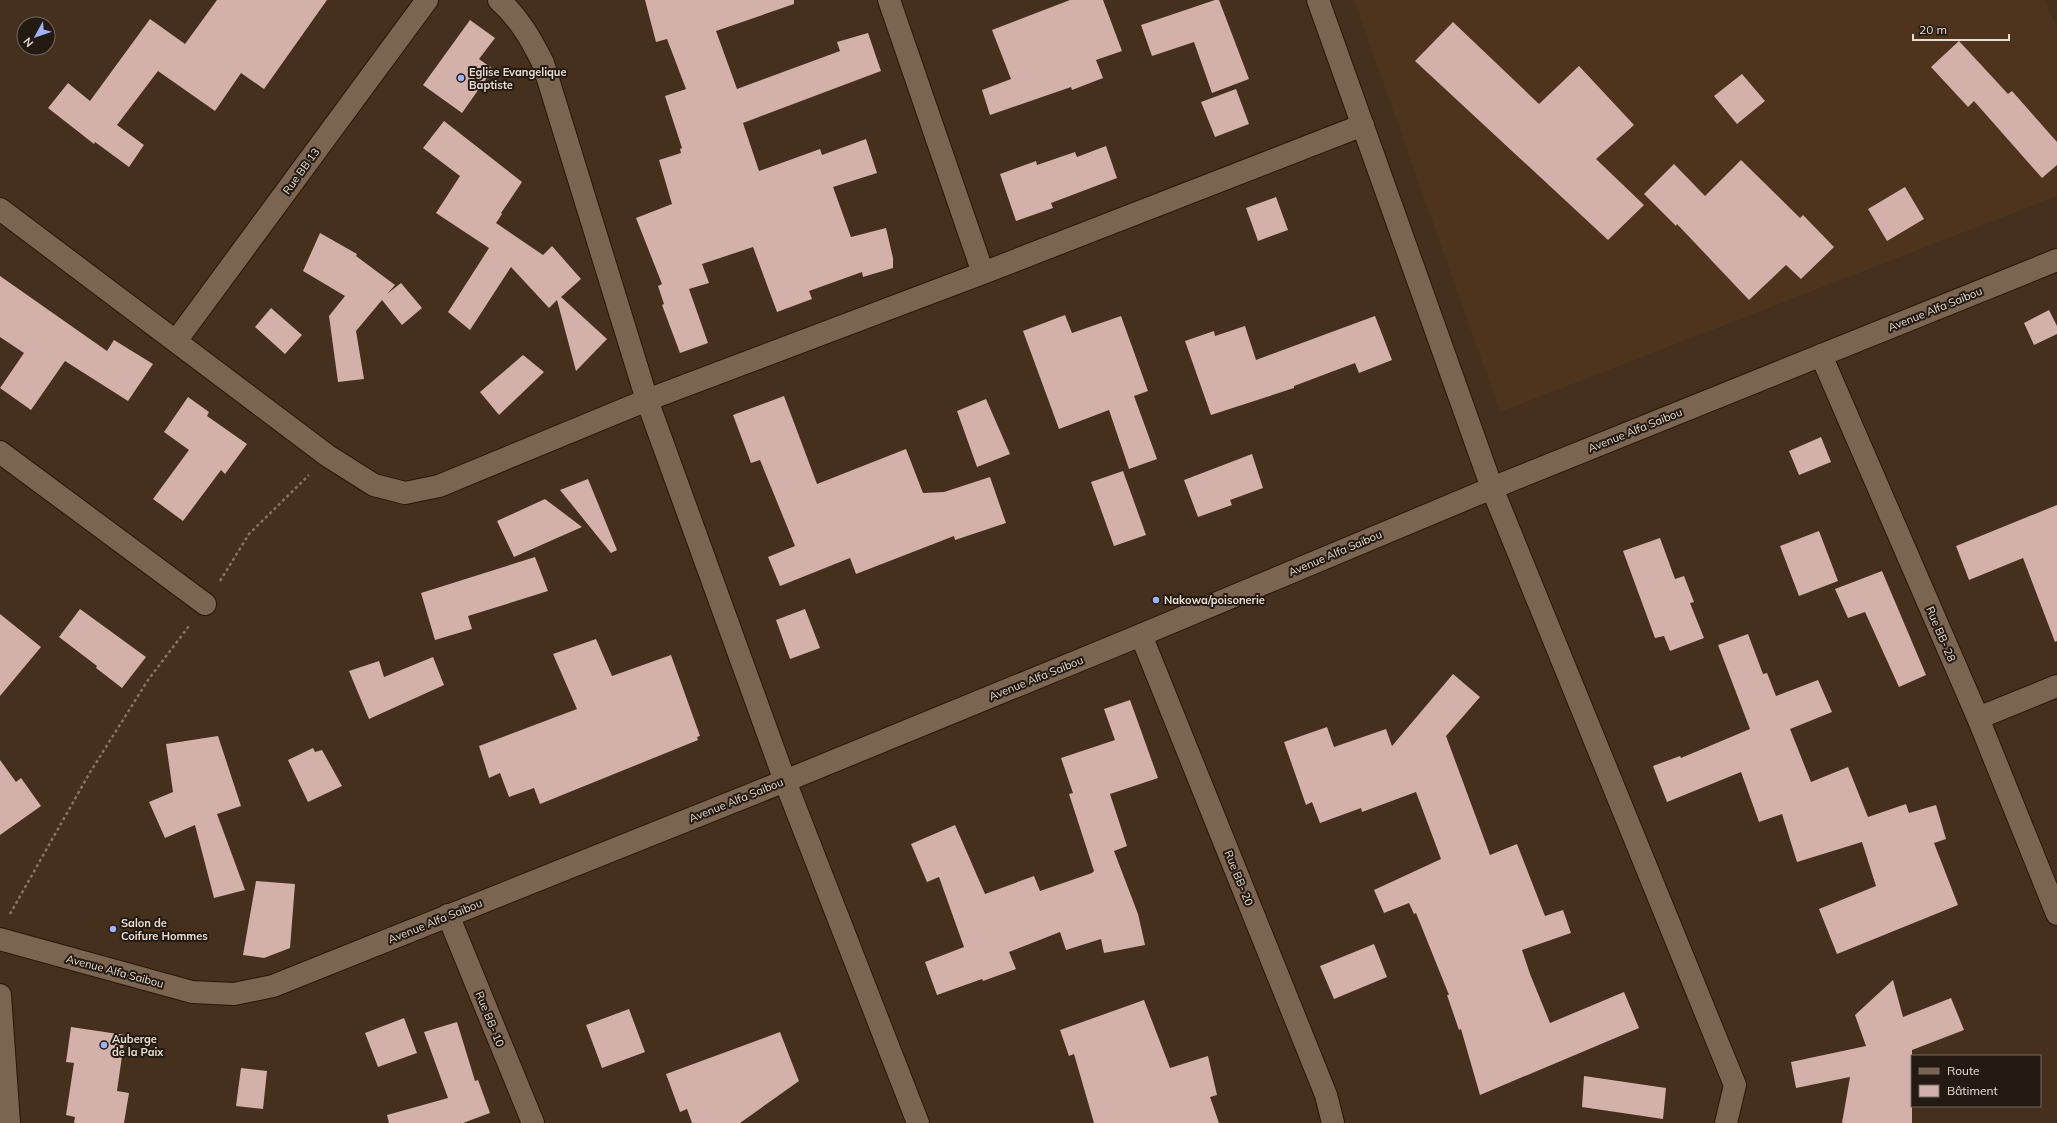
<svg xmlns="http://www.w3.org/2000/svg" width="2057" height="1123" viewBox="0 0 2057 1123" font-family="Mulish,sans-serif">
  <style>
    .built { fill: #4e341c }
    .building { fill: #d3b0a9 }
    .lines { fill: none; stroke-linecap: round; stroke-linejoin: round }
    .minor-casing { stroke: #2a1705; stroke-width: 24 }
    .tertiary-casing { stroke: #2a1705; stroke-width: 24 }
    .path { stroke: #867565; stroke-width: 2.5; stroke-dasharray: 3 3; stroke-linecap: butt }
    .minor { stroke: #7b6450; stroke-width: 22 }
    .tertiary { stroke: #7b6450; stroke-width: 22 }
    .poi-dot { fill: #9db4fd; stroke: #231a12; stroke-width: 1.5 }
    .labels { text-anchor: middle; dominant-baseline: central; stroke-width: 4; stroke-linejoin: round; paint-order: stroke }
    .poi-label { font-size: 11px; font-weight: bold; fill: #e9dcd1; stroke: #231a12; text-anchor: start }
    .street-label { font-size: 11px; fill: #e9dcd1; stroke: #231a12 }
  </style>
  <rect width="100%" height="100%" fill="#44301d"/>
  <!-- built -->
  <path class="built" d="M1354,0H2045L2057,28V196L1500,412Z"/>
  <!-- building -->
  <path class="building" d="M217,0H327L264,89L241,73L215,111L158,71L117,125L144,145L129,167L95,142L94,144L48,108L68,83L90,101L150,19L185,44Z
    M645,0H794V4L716,31L737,89L840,51L837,42L868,33L881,71L743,123L759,171L820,149L822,155L866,139L877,173L833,187L851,237L886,228L893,258V268L863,277L862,272L809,291L812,299L777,312L753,247L702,264L709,283L689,289L708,343L680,353L662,305L664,304L658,286L662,284L636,218L672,204L659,160L681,153L680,149L682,148L665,96L686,89L667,39L656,42Z
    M1070,0H1103L1122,51L1096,60L1103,78L1072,90L1071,87L990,115L982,90L1011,79L992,30Z
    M1215,0H1219L1249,79L1212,93L1194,42L1152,56L1141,25Z
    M470,20L495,38L479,59L493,69L462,113L423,85Z
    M1453,22L1539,104L1579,66L1634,125L1596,159L1644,205L1608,240L1415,61Z
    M1959,41L2008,94L2012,91L2057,142V165L2042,178L1974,101L1968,107L1931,67Z
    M1742,74L1765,101L1737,124L1714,96Z
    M1236,89L1249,124L1215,137L1201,102Z
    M444,121L522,182L501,213L502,214L496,223L543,255L552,246L581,279L561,297L607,339L576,371L557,300L549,308L511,267L470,330L448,312L489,248L436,213L460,176L423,148Z
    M1106,146L1117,178L1051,203L1053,208L1016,221L1000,174L1036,161L1037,165L1075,152L1077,157Z
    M1741,160L1800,218L1803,215L1834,247L1801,279L1786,265L1749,300L1677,224L1676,226L1644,194L1674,164L1705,196Z
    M1905,187L1924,219L1887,241L1868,209Z
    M1276,197L1288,230L1258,241L1246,208Z
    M320,233L357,254L356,256L395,285L387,294L401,283L422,308L402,325L382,300L356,331L364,379L338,382L329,316L345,296L303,271Z
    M0,276L107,351L114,340L153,364L128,401L65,361L31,410L0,388L24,353L0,337Z
    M271,308L302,335L285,354L255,327Z
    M2049,310L2057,326V334L2034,345L2024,323Z
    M1065,315L1072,333L1121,316L1148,391L1134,396L1157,459L1129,469L1109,410L1059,429L1023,331Z
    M1375,316L1392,360L1359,373L1355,363L1294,386V388L1211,415L1185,341L1214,331L1215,336L1245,326L1256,360Z
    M523,355L544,372L499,415L480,392Z
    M784,396L817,484L906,449L923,493L944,492L990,477L1006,523L955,540L954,536L856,574L850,558L780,586L768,557L795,546L760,460L751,463L733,415Z
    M188,397L209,412L207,416L247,444L225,474L221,470L183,521L153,499L189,450L164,432Z
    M986,399L1010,454L977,467L957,411Z
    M1821,437L1831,462L1799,475L1789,451Z
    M1252,454L1263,488L1230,500L1232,505L1198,517L1184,480Z
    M1123,471L1146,535L1114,546L1091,482Z
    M588,479L617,550L611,553L560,490Z
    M545,499L582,527L514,557L497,521Z
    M2057,505V641L2055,642L2023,558L1969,580L1956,546Z
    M1819,531L1838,581L1799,596L1780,546Z
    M1660,538L1675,579L1684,576L1694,602L1690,603L1704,638L1670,651L1664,636L1655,638L1623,551Z
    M535,557L548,591L468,616L472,629L435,640L421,593Z
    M1882,571L1926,675L1899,687L1865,612L1848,618L1835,589Z
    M80,609L146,657L122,688L96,668L97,666L59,637Z
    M805,609L820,648L790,659L776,620Z
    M0,614L41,647L0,696Z
    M1748,634L1763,674L1767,673L1776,696L1818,680L1832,712L1790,729L1811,782L1848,767L1868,817L1906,804L1909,813L1936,805L1946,839L1934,843L1958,905L1837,954L1819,909L1876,886L1862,842L1797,862L1782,814L1759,822L1741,772L1667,802L1653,766L1680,756L1681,758L1750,729L1718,645Z
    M596,639L612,676L671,655L700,736L697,737L698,740L540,804L534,788L509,797L500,773L489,778L479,746L577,709L553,654Z
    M433,657L444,685L369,719L349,671L379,661L384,677Z
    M1453,674L1480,697L1446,736L1490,855L1517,844L1545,916L1563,910L1571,933L1522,950L1530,974L1550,1023L1624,992L1639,1028L1480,1095L1461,1029L1459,1030L1447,995H1449L1416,913L1414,914L1409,903L1384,913L1374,890L1441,859L1416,792L1362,812L1361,808L1320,823L1312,802L1306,805L1284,742L1327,727L1334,747L1386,729L1392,746Z
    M1130,700L1158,778L1110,794L1127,846L1114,851L1138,914L1145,945L1104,953L1101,939L1066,950L1060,932L1009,952L1016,969L983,981L982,979L937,995L925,962L964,947L939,877L927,882L911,844L955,825L985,894L1034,876L1040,891L1092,873L1094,871L1069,794L1073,793L1061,758L1115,740L1104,709Z
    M218,736L241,806L217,814L245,890L214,898L195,825L165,838L149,802L173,792L166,744Z
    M313,748L315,752L322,750L342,786L308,802L288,760Z
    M0,760L16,782L21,778L41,806L0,835Z
    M256,881L295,884L290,948L264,958L243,955Z
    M1374,944L1387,977L1334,999L1320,966Z
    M1893,980L1903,1017L1951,998L1964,1030L1912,1050V1123H1842L1850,1077L1796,1088L1791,1062L1866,1046L1855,1015Z
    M1144,1000L1170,1068L1208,1056L1217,1095L1210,1097L1219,1123H1094L1074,1054L1069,1056L1060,1030Z
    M629,1009L645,1052L602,1068L586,1025Z
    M404,1018L417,1053L378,1067L365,1033Z
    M457,1022L475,1081L478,1080L490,1113L463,1123H389L387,1115L448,1098L424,1032Z
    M71,1027L125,1035L117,1091L129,1093L124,1123H74L75,1117L66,1115L74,1063L66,1062Z
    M780,1032L799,1081L740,1123H692L687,1109L680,1112L666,1074Z
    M241,1068L267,1071L263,1109L236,1106Z
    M1584,1076L1666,1088L1663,1119L1582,1107Z"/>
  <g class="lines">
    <defs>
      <path id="minor" d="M499,0C519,18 531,39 543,63L647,400L785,781L918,1123
        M889,0L983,273
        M0,209L328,456L374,485L405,493L439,486L647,400L983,273L1363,125
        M176,341L427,0
        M1821,355L1978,718L2057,914
        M0,452L205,604
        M1141,635L1326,1095L1333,1123
        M1978,718L2057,686
        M448,915L533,1123
        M0,995L9,1123"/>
      <path id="tertiary" d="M1318,0L1492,488L1735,1085L1726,1123
        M0,939L192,992L234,994L273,986L785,781L1141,635L1492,488L2057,260"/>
    </defs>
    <!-- minor casing -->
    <use href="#minor" class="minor-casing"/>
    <!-- tertiary casing -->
    <use href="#tertiary" class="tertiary-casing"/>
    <!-- path -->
    <path class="path" d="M220,581L249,534L309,475
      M10,914L89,774L148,680L189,626"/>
    <!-- minor -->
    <use href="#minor" class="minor"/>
    <!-- tertiary -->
    <use href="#tertiary" class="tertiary"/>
  </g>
  <!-- markers -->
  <g class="poi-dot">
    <circle cx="461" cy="78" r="4"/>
    <circle cx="1156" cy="600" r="4"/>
    <circle cx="113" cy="929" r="4"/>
    <circle cx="104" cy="1045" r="4"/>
  </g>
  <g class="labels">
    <!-- poi labels -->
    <g class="poi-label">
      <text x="469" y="72">Eglise Evangelique<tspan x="469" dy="13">Baptiste</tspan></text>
      <text x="1164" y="600">Nakowa/poisonerie</text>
      <text x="121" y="923">Salon de<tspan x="121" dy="13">Coifure Hommes</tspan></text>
      <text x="112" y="1039">Auberge<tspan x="112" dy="13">de la Paix</tspan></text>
    </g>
    <!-- street labels -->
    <g class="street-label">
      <text transform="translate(301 171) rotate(-54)">Rue BB 13</text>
      <text transform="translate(1935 309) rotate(-22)">Avenue Alfa Saibou</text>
      <text transform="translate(1635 430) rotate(-22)">Avenue Alfa Saibou</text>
      <text transform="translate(1335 553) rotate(-23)">Avenue Alfa Saibou</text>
      <text transform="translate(1941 634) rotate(67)">Rue BB- 28</text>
      <text transform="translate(1036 678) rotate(-22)">Avenue Alfa Saibou</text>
      <text transform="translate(736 800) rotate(-22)">Avenue Alfa Saibou</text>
      <text transform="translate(1239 878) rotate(68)">Rue BB- 20</text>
      <text transform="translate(435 921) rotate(-22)">Avenue Alfa Saibou</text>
      <text transform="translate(115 971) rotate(15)">Avenue Alfa Saibou</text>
      <text transform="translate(490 1019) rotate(68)">Rue BB- 10</text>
    </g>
  </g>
  <!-- legend -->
  <rect x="1911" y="1055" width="130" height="52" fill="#231a12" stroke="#72685e"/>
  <rect x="1919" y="1068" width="20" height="6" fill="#7b6450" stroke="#72685e"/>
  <text x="1947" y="1075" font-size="12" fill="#e9dcd1">Route</text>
  <rect x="1919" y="1085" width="20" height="12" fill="#d3b0a9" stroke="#72685e"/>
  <text x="1947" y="1095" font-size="12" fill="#e9dcd1">Bâtiment</text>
  <!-- north arrow -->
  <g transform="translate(36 36) rotate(230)"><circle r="19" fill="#231a12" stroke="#72685e"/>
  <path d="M0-3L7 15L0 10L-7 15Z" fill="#9db4fd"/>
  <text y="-6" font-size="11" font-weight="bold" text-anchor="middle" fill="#e9dcd1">N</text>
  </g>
  <!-- scale -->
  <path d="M1913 34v6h96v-6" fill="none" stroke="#e9dcd1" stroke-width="2"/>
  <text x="1919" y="34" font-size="12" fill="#e9dcd1" stroke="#231a12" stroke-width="3" paint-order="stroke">20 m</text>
</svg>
